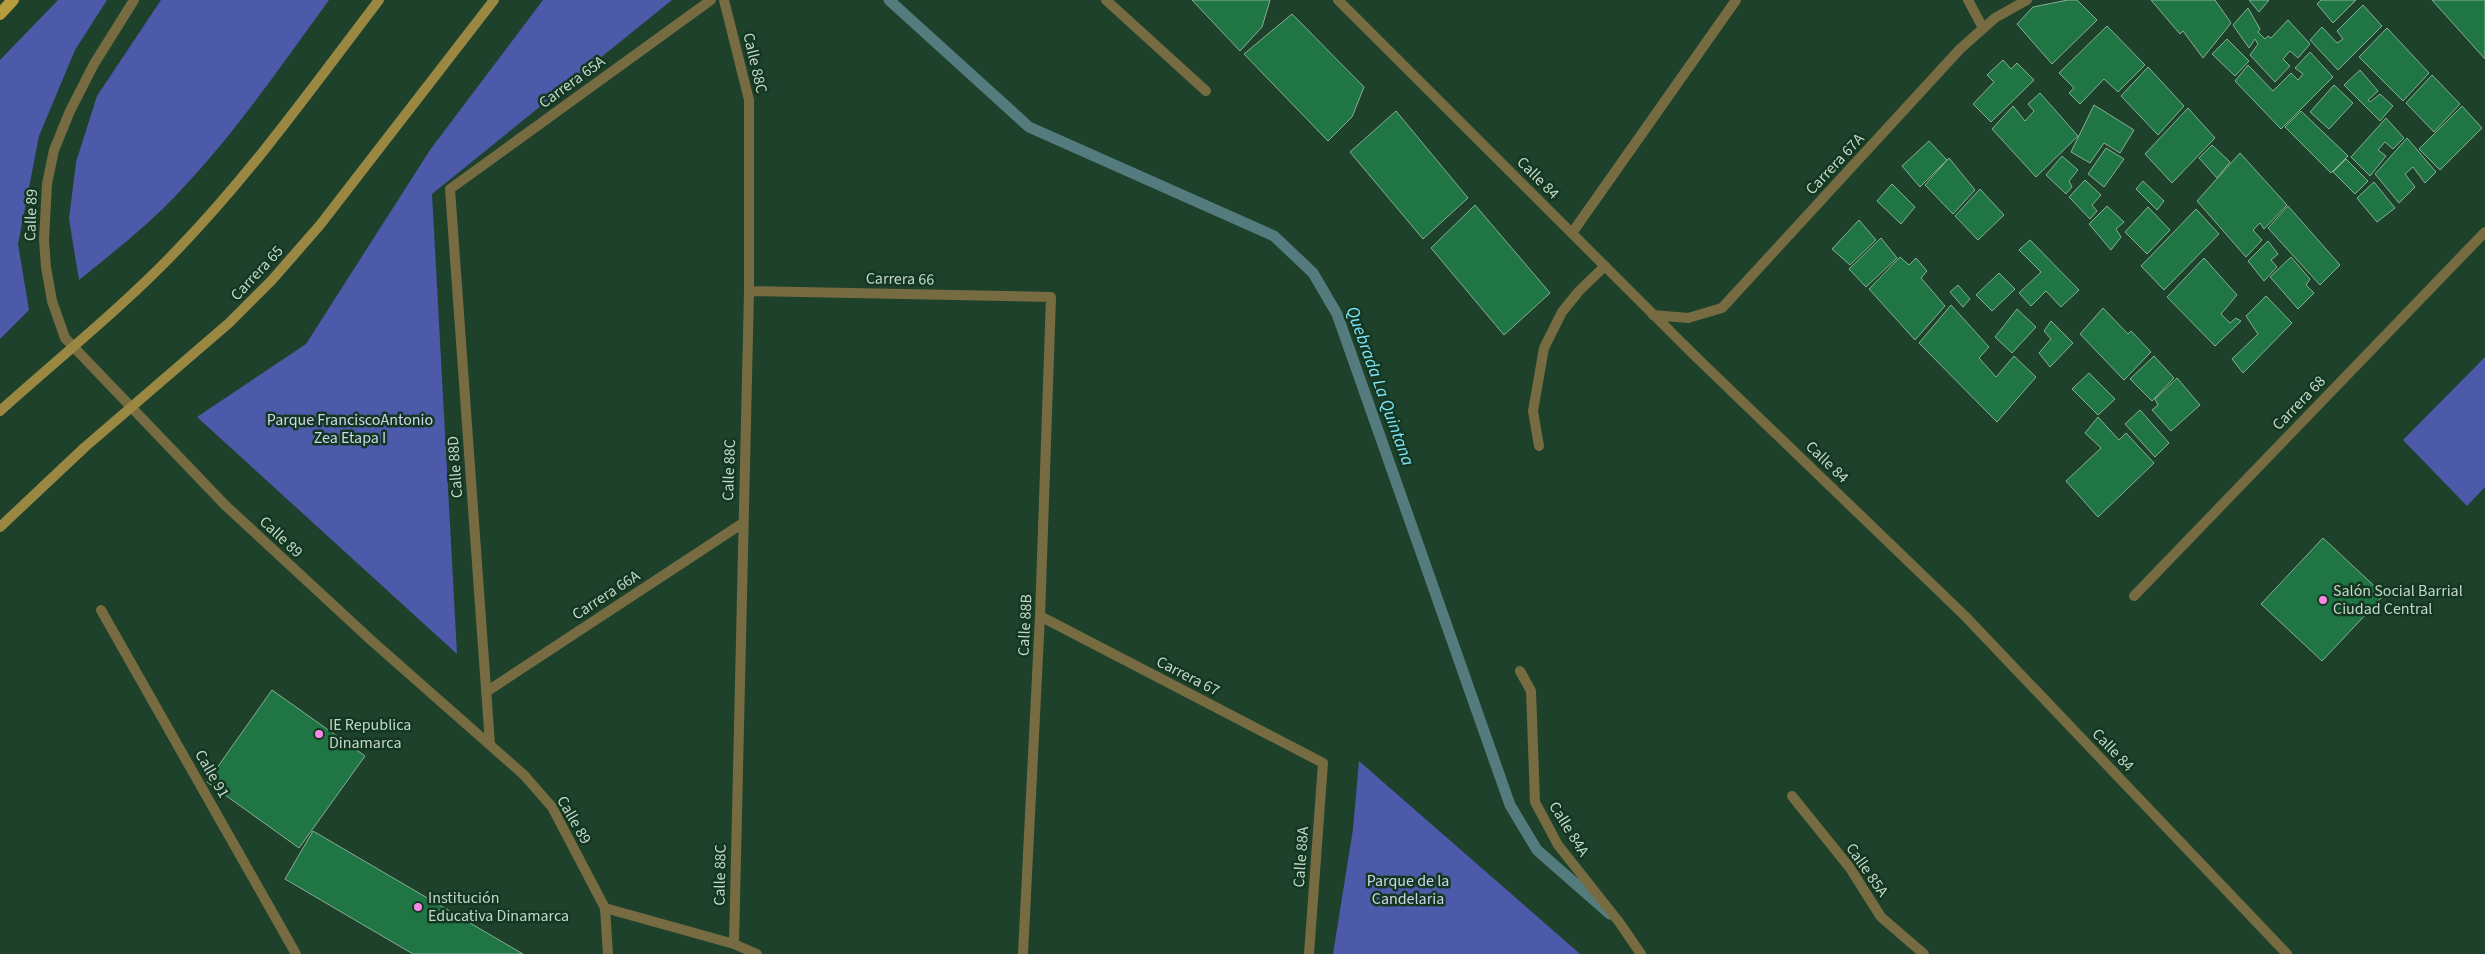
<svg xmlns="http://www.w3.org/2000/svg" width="2485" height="954" viewBox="0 0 2485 954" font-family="'Source Sans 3',sans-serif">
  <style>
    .green { fill: #4d59a9 }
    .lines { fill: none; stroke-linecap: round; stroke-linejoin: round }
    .stream { stroke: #547c7f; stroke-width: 11 }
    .building { fill: #207545; stroke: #88ae94 }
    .service { stroke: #776c41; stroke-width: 10 }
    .pedestrian { stroke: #776c41; stroke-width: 10 }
    .minor { stroke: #776c41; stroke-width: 10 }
    .tertiary { stroke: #776c41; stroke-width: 10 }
    .secondary { stroke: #9a8741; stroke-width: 10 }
    .primary { stroke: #b59c3d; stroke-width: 12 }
    .poi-dot { fill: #fb87e6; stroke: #133721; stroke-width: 2 }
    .labels { text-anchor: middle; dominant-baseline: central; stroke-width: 5; stroke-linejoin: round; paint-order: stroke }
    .street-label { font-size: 16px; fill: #c4d8c9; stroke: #133721 }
    .park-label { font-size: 16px; fill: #ced4ec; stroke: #133721 }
    .poi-label { font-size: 16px; fill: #c4d8c9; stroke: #133721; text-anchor: start }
    .water-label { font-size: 18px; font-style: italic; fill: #7fe5fc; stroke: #133721 }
  </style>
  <rect width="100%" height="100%" fill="#1e412b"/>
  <!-- green -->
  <path class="green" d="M58,0H107L75,50L39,136L18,244L29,310L0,339V60Z
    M161,0H329C282,64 237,131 182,189C151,223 115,251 79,280L69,219L76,162L97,96Z
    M543,0H672L432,194L457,654L197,417L306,344L430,150Z
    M2485,357V487L2467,506L2403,440Z
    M1359,761L1580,954H1333L1353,829Z"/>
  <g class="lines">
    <!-- stream -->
    <path class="stream" d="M889,0L1029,127L1274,236L1313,273L1337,314L1510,805L1537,850L1610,914"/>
  </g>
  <!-- building -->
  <path class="building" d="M1192,0H1270L1262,27L1240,51Z
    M2068,0H2077L2097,20L2052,64L2017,24L2033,7Z
    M2151,0H2215L2231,23L2203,58L2183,31L2180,34Z
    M2249,0H2269L2259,12Z
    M2321,0H2356L2333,23L2317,4Z
    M2432,0H2485V59Z
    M2363,5L2382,26L2338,70L2310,40L2322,27L2337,43L2343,39L2337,31Z
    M2248,8L2260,29L2258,32L2265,39L2268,36L2271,38L2288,20L2310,44L2298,58L2290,51L2283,59L2290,66L2275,82L2250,55L2258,44L2255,39L2249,48L2233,25Z
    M1292,14L1364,87L1352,117L1328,141L1244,54Z
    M2107,26L2145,65L2118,92L2104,79L2080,104L2069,93L2074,88L2059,73Z
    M2387,28L2429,73L2403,101L2359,57Z
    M2227,39L2249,61L2235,76L2212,54Z
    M2310,52L2333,77L2281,129L2235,81L2248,65L2273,91L2291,73L2298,80L2303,74L2295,68Z
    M2003,60L2011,69L2017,63L2034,80L1991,122L1973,104L1994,82L1987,75Z
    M2148,67L2184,106L2158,135L2121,96Z
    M2360,70L2378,91L2368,100L2370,102L2380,94L2393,106L2380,121L2344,85Z
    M2432,75L2460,104L2434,132L2406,103Z
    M2334,85L2353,103L2329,129L2310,112Z
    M2040,93L2078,136L2036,177L1992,129L2013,106L2025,121L2034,111L2028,104Z
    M2094,105L2134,130L2120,153L2104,143L2090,163L2071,152Z
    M2462,106L2482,128L2440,170L2419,149Z
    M2188,108L2215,138L2172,183L2145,154Z
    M1396,111L1468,198L1423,239L1350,152Z
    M2301,111L2348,156L2331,173L2285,127Z
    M2386,118L2404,138L2393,149L2385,142L2378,150L2386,156L2370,176L2351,157Z
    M2407,138L2436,172L2425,183L2413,167L2405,174L2415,187L2399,203L2375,174Z
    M1929,141L1947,160L1920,187L1902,166Z
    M2212,145L2230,162L2217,178L2199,158Z
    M2106,148L2124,159L2104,187L2088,174Z
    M2240,153L2287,205L2264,229L2260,223L2253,230L2262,240L2246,257L2197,201Z
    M2062,156L2078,170L2069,181L2072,187L2066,194L2046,175Z
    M1949,158L1975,190L1953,214L1925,185Z
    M2346,159L2368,181L2355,194L2333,172Z
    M2085,180L2101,195L2092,205L2097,211L2090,219L2069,197Z
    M2143,181L2164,201L2157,210L2136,189Z
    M2374,182L2395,208L2377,222L2357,198Z
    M1892,184L1915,207L1901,224L1877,201Z
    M1980,189L2004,215L1978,240L1955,216Z
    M1475,205L1550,293L1504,335L1431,248Z
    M2107,206L2124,222L2116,229L2121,237L2111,250L2089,224Z
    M2288,206L2340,265L2320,285L2268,228Z
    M2148,207L2170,230L2147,254L2125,232Z
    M2196,209L2219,234L2164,290L2141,266Z
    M1859,220L1876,240L1850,265L1832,249Z
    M1881,238L1897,258L1866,287L1849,269Z
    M2030,240L2079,290L2061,307L2046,291L2031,306L2019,293L2041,272L2019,250Z
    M2268,241L2278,254L2271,260L2277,267L2264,281L2248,261Z
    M1900,257L1909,265L1916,258L1927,271L1921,278L1945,306L1915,340L1869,289Z
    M2291,257L2310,279L2306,285L2314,293L2298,309L2270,277Z
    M2204,258L2237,295L2221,314L2230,323L2236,318L2241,321L2215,346L2167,297Z
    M1999,273L2015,289L1992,311L1976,295Z
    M1958,285L1970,299L1963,307L1950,292Z
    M2266,296L2292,323L2243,373L2232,359L2258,334L2246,316Z
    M1951,305L1989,347L1979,358L1996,377L2014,356L2036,377L1997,422L1919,343Z
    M2103,308L2128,334L2131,331L2151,352L2124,380L2080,334Z
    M2017,309L2036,327L2012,353L1995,337Z
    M2051,321L2073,343L2050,367L2039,353L2051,339L2044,331Z
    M2154,356L2174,378L2152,401L2130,379Z
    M2089,373L2115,399L2098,415L2072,389Z
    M2177,378L2200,405L2171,431L2152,410L2158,405L2155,399Z
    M2140,410L2169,443L2155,457L2125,424Z
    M2098,417L2119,440L2126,433L2154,463L2098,517L2066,481L2101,448L2085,433Z
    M2323,538L2384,595L2322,661L2261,604Z
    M272,690L365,756L299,848L207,782Z
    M313,831L523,954H413L285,879Z"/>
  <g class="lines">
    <!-- service -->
    <path class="service" d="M1106,0L1206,91
      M1968,0L1983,28
      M1572,233L1736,0
      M1539,446L1533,411L1544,348L1562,312L1579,291L1605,266"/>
    <!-- pedestrian -->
    <path class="pedestrian" d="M1520,671L1531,691L1535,802L1558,845L1619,922L1641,954"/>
    <!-- minor -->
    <path class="minor" d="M724,0L749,100V291L734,944
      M1338,0L1694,355L1965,616L2287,954
      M749,291L1051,297L1040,616L1023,954
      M1653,315L1688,318L1722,308L1960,49L1995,18L2027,0
      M2134,596L2485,232
      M101,610L296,954
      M1040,616L1323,763L1309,954
      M486,692L743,523
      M490,744L450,189L711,0
      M1792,796L1850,868L1881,917L1924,954
      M605,908L734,944L757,954"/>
    <!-- tertiary -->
    <path class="tertiary" d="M134,0L94,64L70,111L54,150L47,184L44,240L46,267L52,301L65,338L225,505L372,641L524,775L552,807L605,908L608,954"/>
    <!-- secondary -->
    <path class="secondary" d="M0,411C60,357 124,306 179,248C253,171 315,84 379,0
      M0,527L85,447L229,323L272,280L320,225L494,0"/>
    <!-- primary -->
    <path class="primary" d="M0,14L13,0"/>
  </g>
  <!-- markers -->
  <g class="poi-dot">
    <circle cx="2323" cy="600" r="5"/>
    <circle cx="319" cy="734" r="5"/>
    <circle cx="418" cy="907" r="5"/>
  </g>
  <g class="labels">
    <!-- street labels -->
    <g class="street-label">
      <text transform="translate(755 63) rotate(77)">Calle 88C</text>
      <text transform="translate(572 82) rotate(-36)">Carrera 65A</text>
      <text transform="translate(1835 164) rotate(-47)">Carrera 67A</text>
      <text transform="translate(1538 178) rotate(45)">Calle 84</text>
      <text transform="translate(31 215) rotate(-88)">Calle 89</text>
      <text transform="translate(257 273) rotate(-47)">Carrera 65</text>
      <text transform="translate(900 279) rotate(1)">Carrera 66</text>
      <text transform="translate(2299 403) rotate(-46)">Carrera 68</text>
      <text transform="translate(1827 462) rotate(44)">Calle 84</text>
      <text transform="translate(455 467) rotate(-94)">Calle 88D</text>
      <text transform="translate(729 470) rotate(-88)">Calle 88C</text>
      <text transform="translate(281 537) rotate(43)">Calle 89</text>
      <text transform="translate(606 595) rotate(-33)">Carrera 66A</text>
      <text transform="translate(1025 625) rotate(-87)">Calle 88B</text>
      <text transform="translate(1188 676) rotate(27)">Carrera 67</text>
      <text transform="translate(2113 750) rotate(46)">Calle 84</text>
      <text transform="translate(212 774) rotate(60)">Calle 91</text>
      <text transform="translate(574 820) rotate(60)">Calle 89</text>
      <text transform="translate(1569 829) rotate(58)">Calle 84A</text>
      <text transform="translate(1301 857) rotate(-86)">Calle 88A</text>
      <text transform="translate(1867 870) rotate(55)">Calle 85A</text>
      <text transform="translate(720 875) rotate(-89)">Calle 88C</text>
    </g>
    <!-- park labels -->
    <g class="park-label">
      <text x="350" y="420">Parque FranciscoAntonio<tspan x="350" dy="18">Zea Etapa I</tspan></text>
      <text x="1408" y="881">Parque de la<tspan x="1408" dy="18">Candelaria</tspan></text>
    </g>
    <!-- poi labels -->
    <g class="poi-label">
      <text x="2333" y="591">Salón Social Barrial<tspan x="2333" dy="18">Ciudad Central</tspan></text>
      <text x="329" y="725">IE Republica<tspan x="329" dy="18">Dinamarca</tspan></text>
      <text x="428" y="898">Institución<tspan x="428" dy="18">Educativa Dinamarca</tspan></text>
    </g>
    <!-- water labels -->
    <g class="water-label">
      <text transform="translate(1380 386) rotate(70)">Quebrada La Quintana</text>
    </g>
  </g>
</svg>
